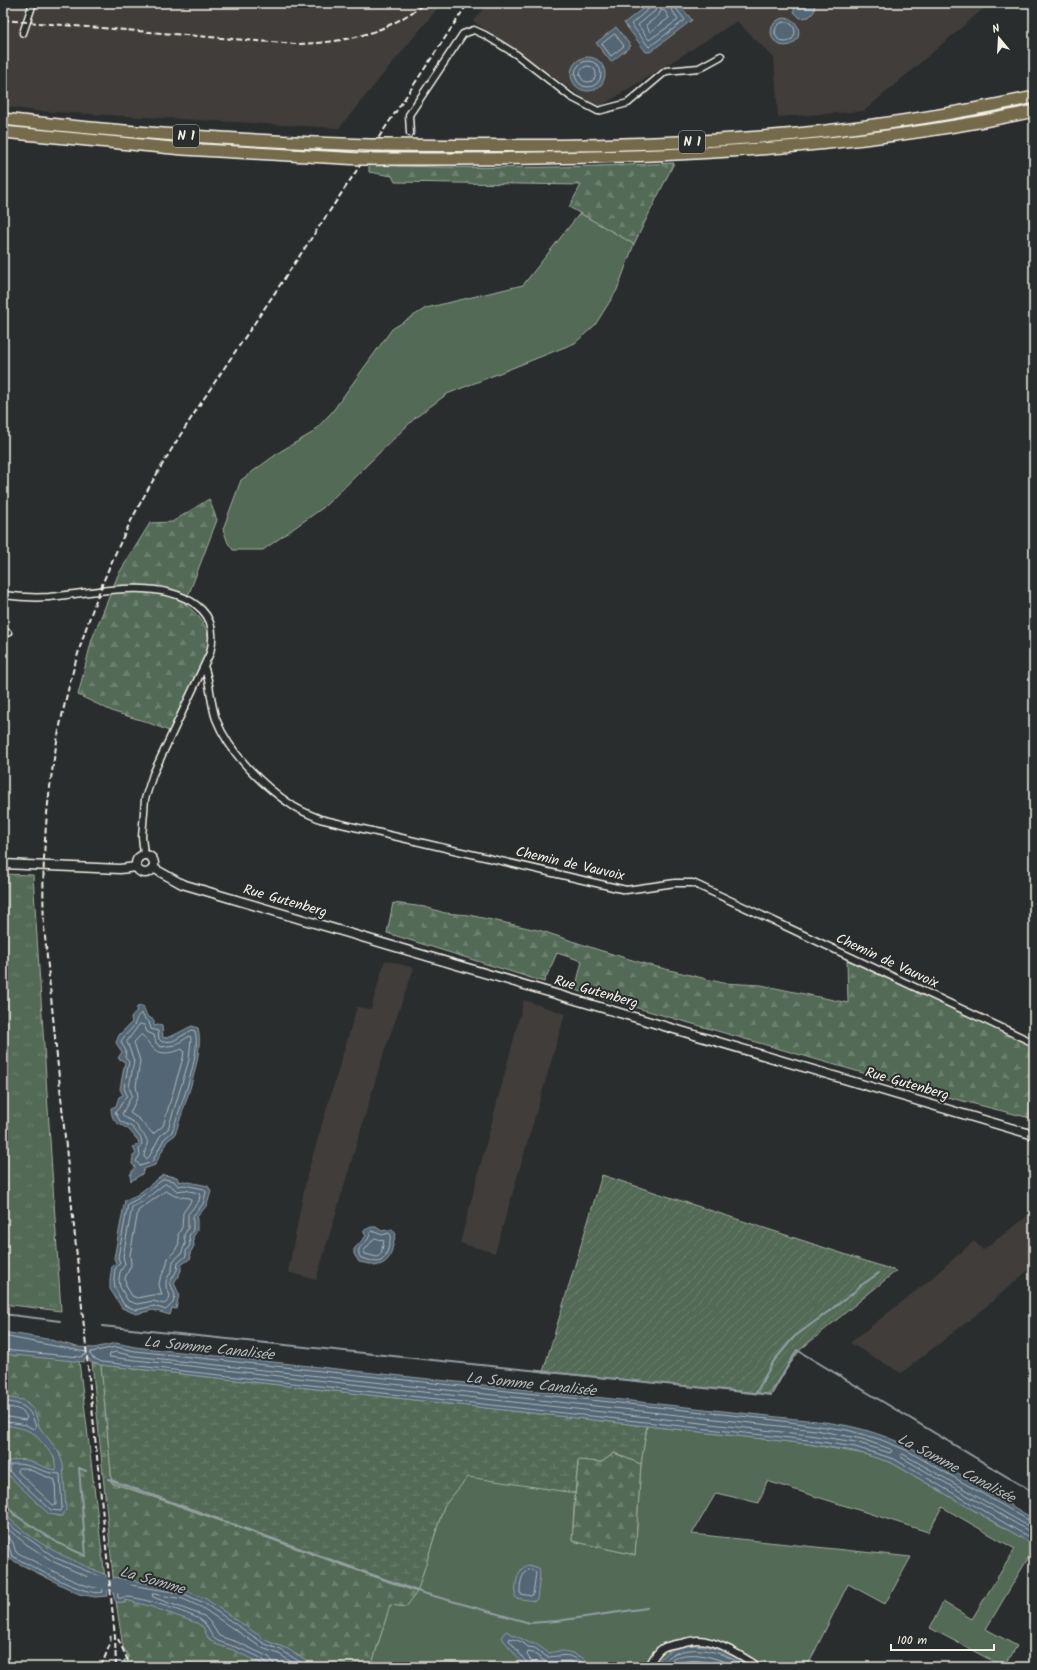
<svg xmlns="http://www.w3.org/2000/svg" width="1037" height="1670" viewBox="0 0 1037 1670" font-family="Kalam,sans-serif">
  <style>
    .built { fill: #403e3b }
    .grass { fill: #526a57; stroke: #a3aea0 }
    .forest { fill: url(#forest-firs); stroke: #a3aea0 }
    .wetland { fill: url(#wetland-marsh); stroke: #a3aea0 }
    .park { fill: url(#park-tufts); stroke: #a3aea0 }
    .garden { fill: url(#garden-furrows); stroke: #a3aea0 }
    .water { fill: #526675; stroke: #939ea3 }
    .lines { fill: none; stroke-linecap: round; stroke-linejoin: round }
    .shore { stroke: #b3b9ba; stroke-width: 1 }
    .stream { stroke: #939ea3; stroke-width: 2 }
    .river { stroke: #526675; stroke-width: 12 }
    .street-casing { stroke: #f4f1e8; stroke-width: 9 }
    .secondary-casing { stroke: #f4f1e8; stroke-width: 11 }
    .highway-casing { stroke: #f4f1e8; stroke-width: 14 }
    .street { stroke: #2a2d2e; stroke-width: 6 }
    .secondary { stroke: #2a2d2e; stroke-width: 8 }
    .highway { stroke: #746b4b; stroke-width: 11 }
    .rail { stroke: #f4f1e8; stroke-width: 2; stroke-dasharray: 6 3; stroke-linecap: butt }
    .highway-bridge-casing { stroke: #f4f1e8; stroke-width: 14; stroke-linecap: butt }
    .highway-bridge { stroke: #746b4b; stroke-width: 11 }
    .labels { text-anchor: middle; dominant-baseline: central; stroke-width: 4; stroke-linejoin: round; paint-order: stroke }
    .shield { fill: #2a2d2e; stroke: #b7b6b0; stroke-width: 1 }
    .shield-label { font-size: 13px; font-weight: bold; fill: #f4f1e8 }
    .street-label { font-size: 14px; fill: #f4f1e8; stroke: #2a2d2e }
    .water-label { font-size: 15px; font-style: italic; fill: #b3b9ba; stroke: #2a2d2e }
  </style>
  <defs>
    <pattern id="forest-firs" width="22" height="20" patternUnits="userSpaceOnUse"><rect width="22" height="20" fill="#526a57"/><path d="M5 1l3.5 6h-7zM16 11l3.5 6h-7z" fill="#6c806f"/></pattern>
    <pattern id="wetland-marsh" width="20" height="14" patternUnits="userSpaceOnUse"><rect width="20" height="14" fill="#526a57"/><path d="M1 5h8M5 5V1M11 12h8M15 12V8" fill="none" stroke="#6c806f"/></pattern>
    <pattern id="park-tufts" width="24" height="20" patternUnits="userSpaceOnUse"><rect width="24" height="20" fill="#526a57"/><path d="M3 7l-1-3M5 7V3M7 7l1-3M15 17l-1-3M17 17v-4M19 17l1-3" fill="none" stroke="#6c806f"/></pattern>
    <pattern id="garden-furrows" width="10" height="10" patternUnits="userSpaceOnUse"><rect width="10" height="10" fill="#526a57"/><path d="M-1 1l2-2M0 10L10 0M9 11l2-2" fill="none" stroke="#6c806f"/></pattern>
  </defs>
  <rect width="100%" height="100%" fill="#2a2d2e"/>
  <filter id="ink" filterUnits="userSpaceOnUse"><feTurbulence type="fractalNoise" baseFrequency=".025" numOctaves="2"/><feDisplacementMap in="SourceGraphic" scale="8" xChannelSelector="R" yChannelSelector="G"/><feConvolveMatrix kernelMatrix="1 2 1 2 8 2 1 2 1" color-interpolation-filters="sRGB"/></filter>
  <g filter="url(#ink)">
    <!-- built -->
    <path class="built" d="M3,3H442L339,128L36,111L3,106Z
      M488,3H990L864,111L778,117L774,58L737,21L598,108L473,21Z
      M385,960L414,968L383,1055L316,1280L288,1272L307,1175L357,1007L371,1009Z
      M524,1000L565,1014L495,1253L460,1243Z
      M1034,1211V1265L981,1311L901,1373L850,1343L927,1282L974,1241L983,1250Z"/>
    <!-- grass -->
    <path class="grass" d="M580,213L634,244L617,290L595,325L575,343L447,394L415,418L324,507L263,550H233L228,543L223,529L241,480L281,451L312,433L332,412L392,329L426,308L523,285Z
      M647,1426L808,1444L865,1454L892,1463L1034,1545V1548L986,1629L1017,1646L1004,1667L930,1628L943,1602L972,1619L1015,1549L942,1507L928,1532L767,1481L759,1503L716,1493L692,1534L911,1557L885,1604L848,1584L807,1667H371L390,1605L417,1592L444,1506L468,1476L575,1493L572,1541L635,1555L641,1464Z"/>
    <!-- forest -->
    <path class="forest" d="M674,163L634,244L569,207L581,185L395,182L392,176L369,172V165C471,169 572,168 674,163Z
      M209,499L217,520L185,604C198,615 205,621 209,639C212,653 177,715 169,731L144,721L114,712L78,695L92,639L118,575L150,523L172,522Z
      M393,903L425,907L445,913L469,915L542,931L599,950L649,965L723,983L761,985L848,1003L847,960L1034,1046V1119L943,1096L575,990L582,961L557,953L544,982L387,933Z
      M3,1353L79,1361L105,1578L57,1560L3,1514Z
      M92,1362L101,1365L112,1483L171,1503L417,1592L406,1607L390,1605L371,1667H308L125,1580L113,1577Z
      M614,1453L641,1464L635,1555L572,1541L578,1459L602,1462Z
      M137,1597L200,1621L271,1667H124V1660L129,1658L123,1647L116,1602L125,1603V1600Z"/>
    <!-- wetland -->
    <path class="wetland" d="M101,1365L647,1426L641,1464L614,1453L602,1462L578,1460L575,1493L468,1477L444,1506L417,1592L171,1503L112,1483Z"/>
    <!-- park -->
    <path class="park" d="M3,874L33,875L61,1311L3,1304Z"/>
    <!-- garden -->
    <path class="garden" d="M602,1175L896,1271L800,1350L769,1394L543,1372Z"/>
    <!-- water -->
    <path class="water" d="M650,3H678L692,20L650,52H646L624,23Z
      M794,3H815L814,12L809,17L800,18L794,12Z
      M771 32a14 14 0 1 1 28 0a14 14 0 1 1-28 0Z
      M616,27L631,46L611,62L596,43Z
      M571 74a17 17 0 1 1 34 0a17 17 0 1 1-34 0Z
      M143,1006L147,1016L154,1020V1026L158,1025L162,1026L163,1038C174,1037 182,1030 192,1026L198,1028C205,1054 183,1108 175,1135L167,1141L155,1165L144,1169L142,1174L131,1181L130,1175L135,1167L132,1164L133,1156L136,1154L133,1147L139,1144L138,1140C134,1137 133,1134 130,1131C121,1122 112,1127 111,1108L116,1106L119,1097L123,1095L120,1089L125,1062L118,1058L122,1052L116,1043L119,1035L132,1022L131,1018L136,1012L137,1007Z
      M163,1175L177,1177L179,1182L184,1181L208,1186L211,1191L207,1205L197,1217V1231L193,1237L194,1246L190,1253L191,1258L181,1265V1271L174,1283L179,1294L176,1309L172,1308L170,1315L153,1310L136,1314L122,1308L110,1289V1279L112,1266L116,1263L114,1258L125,1200L137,1195Z
      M371,1227H376L382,1231L392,1229L396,1234C390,1251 394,1262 375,1266L370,1264L359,1262L354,1254V1249L366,1236L363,1231Z
      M3,1332L47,1339L77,1347L94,1348L116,1343L135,1347L769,1416C801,1420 834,1421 865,1430C925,1447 980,1488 1034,1519V1545L892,1463L854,1451L808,1444L101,1365L90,1362L89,1359L84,1360V1362L3,1354Z
      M3,1397L23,1400L34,1410L40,1428L58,1451L63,1464L66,1510L61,1516L49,1514L5,1472V1463C27,1453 36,1467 56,1470L54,1457L35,1434L24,1429L3,1424Z
      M3,1512C33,1544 67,1558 106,1575L108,1596L95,1597L79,1594L8,1558L3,1542Z
      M528,1565L539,1568L540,1574L537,1599L535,1601L515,1598C516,1586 515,1570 528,1565Z
      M113,1577L185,1590L206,1599L267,1641L288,1649L316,1667H268L233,1650L215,1644L208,1638L203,1627L197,1623L149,1606L125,1600V1603L116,1602L114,1598Z
      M506,1631L530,1643L536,1644L549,1653C565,1648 574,1653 588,1661V1667H525L501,1637Z
      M695,1645C716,1647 736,1654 752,1667H655C665,1650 675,1647 695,1645Z"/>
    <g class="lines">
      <!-- shore -->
      <path class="shore" d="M652,3L651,7L631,24L649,47L685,20L675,7V3
        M657,3L655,11L638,25L649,40L678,20L671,8L670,3
        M662,10L665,11L669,18L650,32L646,25L658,16Z
        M775 32a10 10 0 1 1 20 0a10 10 0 1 1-20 0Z
        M615,34L624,46L611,56L602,44Z
        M575 74a13 13 0 1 1 26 0a13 13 0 1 1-26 0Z
        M580 74a8 8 0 1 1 16 0a8 8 0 1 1-16 0Z
        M142,1014L145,1019L149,1022L151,1029L158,1031L159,1039L162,1042L173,1041L192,1030L195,1031C202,1053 179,1110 172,1132L164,1139L152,1162L140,1166L136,1161L140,1155L139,1149L142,1144L141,1138L132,1127L120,1121L115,1112L119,1108L127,1095L124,1088L129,1062L125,1057L126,1051L121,1042C123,1035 133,1030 135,1023C137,1019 136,1018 140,1014Z
        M140,1024L144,1025L147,1032L154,1035L156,1043L161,1047L175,1045L188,1037L190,1036L191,1038L189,1060L168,1129L160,1136L149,1157L146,1159L144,1157C146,1142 152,1143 140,1131C138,1128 137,1125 134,1123C130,1119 125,1119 122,1114L132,1095L129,1087L134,1061L127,1042Z
        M142,1035C146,1039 148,1043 152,1047C159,1056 173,1053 182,1049L184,1051L183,1058L163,1126L153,1134L139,1119L130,1113L138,1096L136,1086L140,1061L134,1042L140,1036Z
        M164,1179L174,1181L178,1186L184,1185L204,1189L206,1192L203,1204L193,1216V1230L189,1236L190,1245L186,1251V1256L178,1263L177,1270L170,1282L175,1295L173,1303L166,1310L154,1306L136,1310L124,1305L115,1288L114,1279L115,1269L120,1263L118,1257L128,1204L139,1198Z
        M165,1184L170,1185L177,1191L184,1190L199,1193L200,1196L199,1201L188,1214V1228L184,1235L185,1244L181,1254L173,1261L172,1269L166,1281V1287L170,1295L169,1300L164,1304L153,1301L137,1304L128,1301L120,1287L119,1279L120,1272L125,1264L123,1256L132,1207L142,1202Z
        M166,1191L175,1196L190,1198L191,1201L183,1213L182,1227L178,1235L179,1243L175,1251L168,1258L166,1267L160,1279L159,1285L162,1295H152L137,1298L132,1296L126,1286L125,1278L131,1265L130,1255L138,1211Z
        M372,1231L382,1235L389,1233L391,1235C389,1243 388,1261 377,1262C373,1262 366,1259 361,1258C352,1245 370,1245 370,1233Z
        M375,1238L384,1241L381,1254L377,1257L365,1254L364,1251Z
        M3,1336L86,1352L87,1354L80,1357L3,1350
        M116,1352L134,1356L816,1430L862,1439L890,1449L892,1451L890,1453L856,1442L809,1435L109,1357L110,1354Z
        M3,1401C23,1404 30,1406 36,1427L33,1429L26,1425L3,1421
        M3,1406C12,1408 24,1408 27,1418L25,1420L3,1416
        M14,1464C31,1463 44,1474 60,1474L62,1508L61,1511L51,1510L9,1471V1466Z
        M19,1468H25L55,1480L56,1505H53L18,1472L17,1470Z
        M3,1518L16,1530L56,1558L101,1577L103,1592C87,1598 30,1565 12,1556L8,1544L3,1541
        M1034,1522L1030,1521L906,1450L879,1439L847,1430L768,1419L135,1351L116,1347L91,1352L90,1354L93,1358L102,1362L808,1440L855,1447L894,1459L1034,1540
        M3,1525L26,1544L54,1562L97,1581L98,1587C86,1591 31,1559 16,1552C13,1545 14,1537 3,1536
        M1034,1527L1028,1526L903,1454L900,1455L901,1457L1034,1534
        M528,1569L535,1571L536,1573L533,1594L531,1596L521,1594L520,1593C520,1584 521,1575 528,1569Z
        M269,1667C268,1656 228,1645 218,1641C209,1637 209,1625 201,1620C190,1613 140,1597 127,1597C123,1596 122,1599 118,1598L117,1584L119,1583L184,1594L204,1603L265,1644L281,1650L308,1667
        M274,1667L273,1662L269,1657L237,1642L219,1636L210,1622L204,1616L153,1597L152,1594H154L183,1599L201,1607L262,1648L279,1654L299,1667
        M528,1667L527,1663L509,1640L510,1638L522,1642L528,1647L535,1648L547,1657C565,1656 567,1652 583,1663L584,1667
        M533,1667L532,1662L527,1655L528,1652L533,1653L546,1662L570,1661L579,1667
        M659,1667C677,1639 723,1649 745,1667
        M665,1667C680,1644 718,1658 737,1667
        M673,1667C687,1656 707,1661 722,1667"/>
      <!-- stream -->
      <path class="stream" d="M3,1314L60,1321
        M102,1326L771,1395L797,1350L1034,1493
        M756,1393L773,1362L794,1337L852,1294L860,1286L879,1273
        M108,1479L423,1593L530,1623L557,1621L647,1608
        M3,1501L15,1515L58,1543L86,1556L79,1468L86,1471"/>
      <!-- river -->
      <path class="river" d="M92,1580L128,1590"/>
      <defs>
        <path id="street" d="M23,33L33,3
          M410,133L409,115L463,34L474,30L485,35L517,55L571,97L598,111L628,103L666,71L699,68L721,56
          M3,595C18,597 34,598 49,597C93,593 167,575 202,610C214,622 214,637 210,653L153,774L145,799L142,837L144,854
          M3,632L8,633
          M204,666C211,684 210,702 216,719C229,753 263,786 293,806C301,811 311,815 320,819L626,890L675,883H693L1034,1043
          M650,1664C659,1647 663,1646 681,1643C686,1642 692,1640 697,1640C717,1640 742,1656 759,1667"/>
        <path id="secondary" d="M136 864a9 9 0 1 1 18 0a9 9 0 1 1-18 0Z
          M3,864L120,869L136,867
          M153,868L182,884L216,894L1034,1135"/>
        <path id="highway" d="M3,119C125,133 247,141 370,145
          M3,132L183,149L361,159
          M382,145C508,146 635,147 761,137C853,130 944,116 1034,97
          M373,159C593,159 817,158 1034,111"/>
      </defs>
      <!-- street casing -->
      <use href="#street" class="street-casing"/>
      <!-- secondary casing -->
      <use href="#secondary" class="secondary-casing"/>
      <!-- highway casing -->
      <use href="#highway" class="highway-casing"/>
      <!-- street -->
      <use href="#street" class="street"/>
      <!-- secondary -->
      <use href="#secondary" class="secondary"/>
      <!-- highway -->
      <use href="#highway" class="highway"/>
      <!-- rail -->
      <path class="rail" d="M3,20L295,44C345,43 385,34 425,3
        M118,1639L131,1667
        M101,1667L110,1644L111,1635
        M116,1667L115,1637L44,927C38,776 72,624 147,491C187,420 235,353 280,285C343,191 406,97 468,3"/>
      <defs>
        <path id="highway-bridge" d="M370,145H382
          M361,159H373"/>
      </defs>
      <!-- highway-bridge casing -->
      <use href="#highway-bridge" class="highway-bridge-casing"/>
      <!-- highway-bridge -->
      <use href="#highway-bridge" class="highway-bridge"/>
    </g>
  </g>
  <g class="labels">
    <!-- shield labels -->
    <g class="shield">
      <rect x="173" y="125" width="26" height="22" rx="3"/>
      <rect x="679" y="131" width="26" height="22" rx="3"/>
    </g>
    <g class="shield-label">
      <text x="186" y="136">N 1</text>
      <text x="692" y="142">N 1</text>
    </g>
    <!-- street labels -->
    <g class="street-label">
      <text transform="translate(570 864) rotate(13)">Chemin de Vauvoix</text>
      <text transform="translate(285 901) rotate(16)">Rue Gutenberg</text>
      <text transform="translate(887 961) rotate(25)">Chemin de Vauvoix</text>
      <text transform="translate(596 992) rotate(16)">Rue Gutenberg</text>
      <text transform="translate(907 1084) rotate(16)">Rue Gutenberg</text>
    </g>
    <!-- water labels -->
    <g class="water-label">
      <text transform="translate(209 1349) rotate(6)">La Somme Canalisée</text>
      <text transform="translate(531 1385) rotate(6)">La Somme Canalisée</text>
      <text transform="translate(956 1469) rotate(28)">La Somme Canalisée</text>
      <text transform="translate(152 1581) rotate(16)">La Somme</text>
    </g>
  </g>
  <!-- margin -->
  <rect width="1037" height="1670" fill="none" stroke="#2a2d2e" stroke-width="16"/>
  <rect x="8" y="8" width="1021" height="1654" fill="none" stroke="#f4f1e8" stroke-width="1.5" filter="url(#ink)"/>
  <!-- north arrow -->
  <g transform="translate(999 38) rotate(342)" stroke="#2a2d2e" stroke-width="3" paint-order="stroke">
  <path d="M0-3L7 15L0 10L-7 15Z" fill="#f4f1e8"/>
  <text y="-6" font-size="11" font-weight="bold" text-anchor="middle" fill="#f4f1e8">N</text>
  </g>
  <!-- scale -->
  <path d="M891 1644v6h103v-6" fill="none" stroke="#f4f1e8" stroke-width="2"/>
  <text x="897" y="1644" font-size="12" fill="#f4f1e8" stroke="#2a2d2e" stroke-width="3" paint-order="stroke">100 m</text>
</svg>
